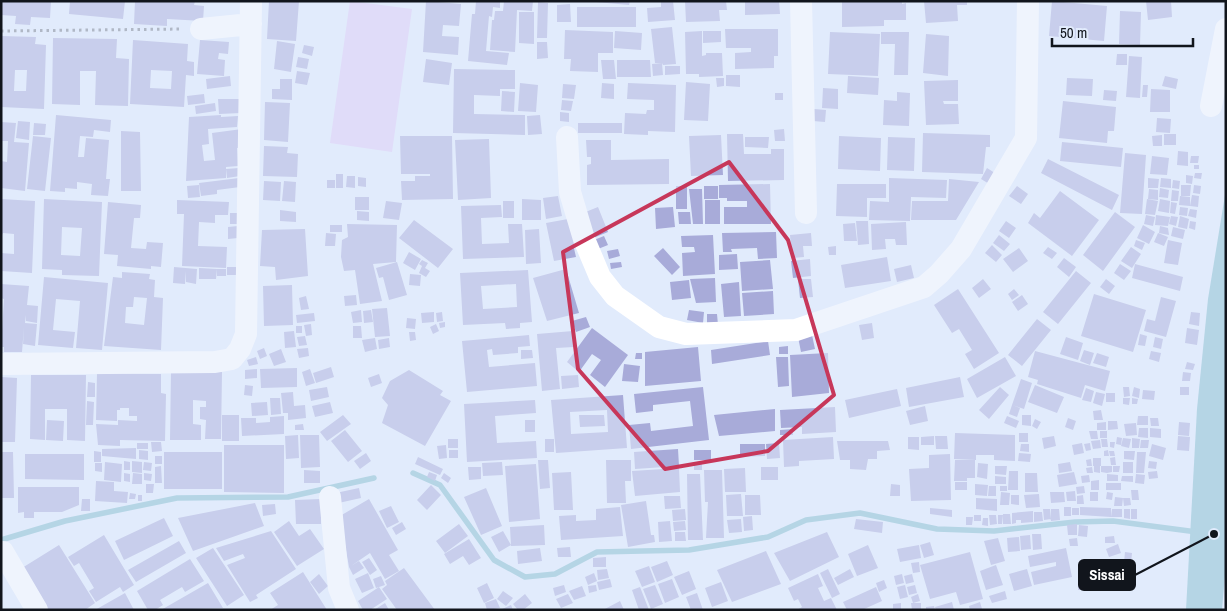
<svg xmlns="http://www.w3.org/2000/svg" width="1227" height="611" viewBox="0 0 1227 611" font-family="'Archivo Narrow',sans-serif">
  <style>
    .green { fill: #ddc9f7 }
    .water { fill: #7ebbcb }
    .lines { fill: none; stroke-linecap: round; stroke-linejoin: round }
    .stream { stroke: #7ebbcb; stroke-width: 5.5 }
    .building { fill: #a8abd9; fill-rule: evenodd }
    .path { stroke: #737a85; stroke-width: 3; stroke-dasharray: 2.5 4; stroke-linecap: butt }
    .minor { stroke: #fff; stroke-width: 22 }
    .marked { fill: none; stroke: #c7375a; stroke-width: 4; stroke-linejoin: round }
    .leader { fill: none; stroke: #11151c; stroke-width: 2 }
    .callout-dot { fill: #11151c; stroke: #e1ebfc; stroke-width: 2 }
    .callout { fill: #11151c; stroke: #11151c; stroke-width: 2 }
    .callout-label { font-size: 15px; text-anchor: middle; font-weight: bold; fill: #fff }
  </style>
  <rect width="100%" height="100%" fill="#e1ebfc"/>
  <!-- green -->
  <path class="green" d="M350,1L412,9L392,152L330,143Z"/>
  <!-- water -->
  <path class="water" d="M1226,189V563L1222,610H1186L1197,409L1208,299Z"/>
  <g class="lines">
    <!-- stream -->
    <path class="stream" d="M413,473L440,485L494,560L525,577L555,574L597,552L689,550L768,537L806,520L860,513L937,529L994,531L1075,522L1113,521L1197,532
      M1,540L65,521L177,498L288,497L374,478"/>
  </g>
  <!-- building -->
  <path class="building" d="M2,1H51L50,18L31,17L30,25L15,24L16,16L1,15Z
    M70,1H125L123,19L69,14Z
    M135,1H195L194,5L204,6L203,21L167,19V26L134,24Z
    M269,1H299L296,41L267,39Z
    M426,1L461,4L459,26L443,25L442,36L459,37L458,55L423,52Z
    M476,1H500V8L493,7L492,17L489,16L486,51L509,53L507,65L468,61L472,14H475Z
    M504,1H533L532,11L517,10L515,52L490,50L492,20H494L495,11H503Z
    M585,1H630L629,5Z
    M661,1H673L675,20L648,22L647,8L661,7Z
    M685,1H726L727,10H719L720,21L686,22Z
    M745,1H779L780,14L745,15Z
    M842,1H902V4L906,3V20H884V26L842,27Z
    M924,1H967V5H957L958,21L926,23Z
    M1052,1L1107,6L1104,41L1049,36Z
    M1146,1H1171L1172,17L1148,20Z
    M538,2L548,3L547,38H537Z
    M570,4L571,22H557V5Z
    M577,7H636V27H577Z
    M1120,11L1141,12L1140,45L1119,44Z
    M519,12H534V44L519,43Z
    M672,27L676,64L663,65L662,63H655L651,29Z
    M725,29H778V56H774V68L735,69V53L751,52V48H726Z
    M565,30L613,32V53H598V72L570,71L571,59H564Z
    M615,31L642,33L641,50L614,48Z
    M702,31V56L706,55V53H722L723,76L699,77V74H686L685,32Z
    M703,31H721V42L703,43Z
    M830,32L880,34L878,76L828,74Z
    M881,32H909L908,75H894L895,44H881Z
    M926,34L949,36L948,76L923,73Z
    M1,36L36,37L35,44L46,45L44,109L1,107ZM15,70H27L26,91H14Z
    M53,38L117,39L116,58L129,59L128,106L95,105L96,71H80V105L52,104Z
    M133,40L188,44L187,61L194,62V76L186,75L184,107L130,104ZM151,70L172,71L171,89L150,88Z
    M200,40L229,42L228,54L219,53L218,59L225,60L224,76L197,74Z
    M277,41L295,44L291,72L274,69Z
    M537,42H547L548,58L537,59Z
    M304,45L314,47L312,56L302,53Z
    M1117,54H1127V65H1116Z
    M1129,56L1142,57L1140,98L1126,97Z
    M298,57L309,59L307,69L296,67Z
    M426,59L452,63L449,85L423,82Z
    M601,60H614L616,79H603Z
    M617,60H650L651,77H617Z
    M662,63L663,75L653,76L652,64Z
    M665,66H680V74L665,75Z
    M454,69L515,70V89H500V96L474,95V114L525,115V135L453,133Z
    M297,71L310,73L307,85L295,83Z
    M726,75H740V87L726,86Z
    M230,76L231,86L207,89L206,79Z
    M848,76L879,78L878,95L847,93Z
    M1165,76L1178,79L1176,89L1162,86Z
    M716,78H724V86L717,87Z
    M1067,78L1093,79L1092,96L1066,95Z
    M280,79H292V100L272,99V89H280Z
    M958,80V101H943L944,104H958L959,124L926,125L924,81Z
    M686,82L710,84L708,121L684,120Z
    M520,83L538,85L536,112L518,111Z
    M602,83L614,84V99L601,98Z
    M628,83L676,85L675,132L648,131V135L624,134L625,113L646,114L647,110H654V100L627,99Z
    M563,84L576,85L574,99L562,98Z
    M1143,85H1148L1147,97H1142Z
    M823,88L838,89V109L822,108Z
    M1151,89L1170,90V112H1150Z
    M1104,90L1117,91L1116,101L1103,100Z
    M502,91L515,92L514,112L501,111Z
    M897,92L910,93L909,126L883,125L884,100L897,101Z
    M775,93H783V100H775Z
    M204,94L205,103L188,105L187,96Z
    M218,99H241V113L219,114Z
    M562,100L573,101L571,111L561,110Z
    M1063,101L1116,107L1114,131H1108L1107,143L1059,138Z
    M265,102L290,103L288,142L264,140Z
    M215,103L216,111L196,114L195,106Z
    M814,109L826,110L825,122L813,121Z
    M560,112L569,113V122L560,121Z
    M56,115L111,120L110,132L94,130L93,137L80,136L78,157H84L86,138L109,140L106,179H110L108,196L91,195L92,184L77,182V189L65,188V192L50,191Z
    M221,115V117L238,116L237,127L208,129L209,144L202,145L204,161L215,160L212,133L242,129L243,148H237L238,166L226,167V164V178L186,181L189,117Z
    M540,115L542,134L528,135L527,116Z
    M1157,118L1171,119L1170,133L1156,132Z
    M18,121L30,122L29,140L16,138Z
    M1,122L16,123L14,142L29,143L25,191L1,188V161L7,162L8,141H1Z
    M34,123L46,124L45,135H33Z
    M578,123H622V133H578Z
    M784,129L785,141H775L774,130Z
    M121,131L140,132L141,191H121Z
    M923,133L990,135V147H986L983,174L922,172Z
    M727,134H743L744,154H771V149H784V180L728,181Z
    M1164,134H1176V145H1164Z
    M721,135L723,175L691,176L689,136Z
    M1162,135V146H1153L1152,136Z
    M33,136L51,138L45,191L27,189Z
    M400,136H452L453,199L402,200L401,181H415V176H430V174H401Z
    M839,136L881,138L880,171L838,169Z
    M745,137H769L768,148L745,147Z
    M888,137L915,138L914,171L887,170Z
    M489,139L491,198L458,200L455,140Z
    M586,140H611V160L669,159V184L587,185V165L591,164V157H587Z
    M1062,142L1123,148L1121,167L1060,161Z
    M264,146L288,147L287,153L298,154L297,177L263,176Z
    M1178,151L1188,152V166L1177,165Z
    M1125,153L1146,155L1142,214L1120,213Z
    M1152,156L1169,158L1167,175L1150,174Z
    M1191,156H1199L1198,163H1190Z
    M1048,159L1119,195L1112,210L1041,173Z
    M1194,165H1199V169H1194Z
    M239,168L240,176L227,178L226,169Z
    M987,168L998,175L991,185L981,179Z
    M1195,173H1202L1201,179L1194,178Z
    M336,174H343V188H336Z
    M1186,175L1193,176L1192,184L1186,183Z
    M347,176H355V188L346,187Z
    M358,177L366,178V187L358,186Z
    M239,178L240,187L217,190V194L201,196L199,183Z
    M889,178L947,180L946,198L911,197L910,221L869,220L870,201L889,202Z
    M1148,178L1159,179L1158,188H1148Z
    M1161,178L1171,179V188L1160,187Z
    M949,179L979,182L956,220H911L912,201H948Z
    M327,180H335V188H327Z
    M1173,180L1180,181L1179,189L1172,188Z
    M264,181L281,182L280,201L263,200Z
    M284,181L296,182L295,202L282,201Z
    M770,184L771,224H724V207H747V201H727V198H719V185Z
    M837,184H886V198H867V217L836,216Z
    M199,185L200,197L188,198L187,186Z
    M1181,185H1191L1190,196H1181Z
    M1194,185L1201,186L1200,194L1193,193Z
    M676,186H687V209H676Z
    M704,186H718V199H704Z
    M1017,186L1028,194L1021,204L1009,196Z
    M1160,188L1169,190L1168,198L1159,197Z
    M689,189H702L703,224H693Z
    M1149,189L1158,190V200L1148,199Z
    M1172,190L1179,191L1178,201H1171Z
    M1060,191L1099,220L1072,256L1028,223L1034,213L1040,218Z
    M1192,195L1199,196L1198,207L1190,206Z
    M558,196L562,216L546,219L543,198Z
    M1180,196L1190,197V206L1179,205Z
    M355,197H369V210H355Z
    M1,199L35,201L32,273L1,271V253L14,254V234L3,233L1,237Z
    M44,199L102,202L99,276L62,275V270L42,269ZM62,227L82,228L80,256L61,255Z
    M522,199L541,200V220H522Z
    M1147,199L1158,201L1155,215L1145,214Z
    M1160,199L1170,201L1169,213L1158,211Z
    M177,200L229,202L228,215H215V223L199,222L198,246L227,247L226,268L182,266L184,214H177Z
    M705,200H720V224H705Z
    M386,201L402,203L399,220L383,218Z
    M503,201H514V218H503Z
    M108,202L141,205L140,218H134L131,248L146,249L147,242L163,243L161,267L151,266V269L117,266L118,255L104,254Z
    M1171,202L1177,203L1175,214L1170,213Z
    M501,205L502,217L481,218L482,244L509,243L508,224H522L524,257L463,259L461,206Z
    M598,207L608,232L593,238L583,213Z
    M673,207L675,227L656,229L655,208Z
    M1180,207L1188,208L1187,216L1179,215Z
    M1190,209L1197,210L1196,218L1188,216Z
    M280,210L296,212V222L280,221Z
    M357,211L369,212V221L357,220Z
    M678,212H690L691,224H679Z
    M1115,212L1135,227L1103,271L1083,255Z
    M230,213H238V224H230Z
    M1146,215L1155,217L1153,226L1144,224Z
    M1156,215L1170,217L1168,226L1155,225Z
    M1171,216L1178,217L1176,226L1169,224Z
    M1180,216L1189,219L1187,229L1178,227Z
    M568,219L577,243L573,244L576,257L554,261L546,223Z
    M414,220L453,249L438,268L399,238Z
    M856,221H868L869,244L858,245Z
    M1006,221L1016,228L1009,238L999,231Z
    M1190,221L1196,222L1195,230L1189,228Z
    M906,222L907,245H896L895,239H885L886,249L872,250L871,224Z
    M855,223L857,241H844L843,224Z
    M347,224L397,225L396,262L373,264L382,301L360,304L355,270L344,271L341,257L342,240L348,237Z
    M330,225H342V232H330Z
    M1143,225L1155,232L1149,244L1137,238Z
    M238,226V238L228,239V227Z
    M1160,226L1168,228L1169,235L1159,233Z
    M1173,227L1185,230L1183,239L1171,236Z
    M305,229L308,276L276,280L275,267L260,266L262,230Z
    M539,229L541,263L526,264L525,230Z
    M776,232L777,258L758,259L757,248L731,249L732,252H723L722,233Z
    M326,233L336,234L335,246H325Z
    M811,233L812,246H803L804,257L792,258L790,235Z
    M1158,233L1168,237L1164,246L1154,242Z
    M713,235L715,274L683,276L682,253L695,252L694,247H682L681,236Z
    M999,235L1010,244L1004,251L993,243Z
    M604,236L608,245L598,249L594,240Z
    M1136,240L1145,243L1142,250L1134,246Z
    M1168,240L1182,243L1178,265L1164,263Z
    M992,245L1002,255L996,262L985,253Z
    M836,246V255H829L828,247Z
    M1048,247L1057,253L1052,259L1043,253Z
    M1131,247L1141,254L1132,268L1121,261Z
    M663,248L680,267L672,275L654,256Z
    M1019,248L1028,261L1013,272L1003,259Z
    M618,249L620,256L609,259L607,251Z
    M409,252L421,259L415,270L403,263Z
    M737,254L738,269L719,270V255Z
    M887,257L891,281L845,288L841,265Z
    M1064,258L1076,267L1069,277L1057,267Z
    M810,259L811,276L793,278L791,261Z
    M422,260L428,263L425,268L430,271L426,277L419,273L422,266L419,264Z
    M770,260L773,289L742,291L740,262Z
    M397,262L407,295L389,300L383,277L379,278L376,268Z
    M621,262L622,267L611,269L610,263Z
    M1120,264L1131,271L1124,280L1114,273Z
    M1135,264L1183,277L1180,291L1132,278Z
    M911,265L914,278L897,282L894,269Z
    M174,267L197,269L196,284L186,282V271L185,284L173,283Z
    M227,267H236V275H227Z
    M199,268L217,269L216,279H199Z
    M217,269H226V276H217Z
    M566,269L579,313L547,321L533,278Z
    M528,270L532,322L520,323V328L506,329L505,323L463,325L460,273ZM516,284L517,307L483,309L481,286Z
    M1076,271L1091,283L1058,324L1043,312Z
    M122,272L150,274L149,279L155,280L154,297L163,298L161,350L104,346L113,277L122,278ZM134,297L147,298L144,325L125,323L126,307H133Z
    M410,274L421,275L420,286L409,285Z
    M44,277L108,283L102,350L76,348L80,301L56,299L53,330L75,332L73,348L38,345Z
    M715,278L716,302L696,303L690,279Z
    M798,279H811L813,297L800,298Z
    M983,279L991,289L979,298L972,288Z
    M1106,279L1115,286L1109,294L1100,287Z
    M689,280L691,298L672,300L670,282Z
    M739,282L741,316L724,317L721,284Z
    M1,284L29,286L27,305L38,306L37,323L26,321V315L25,323L37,324L35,346L23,344L24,327L22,352H4V347H1L4,299L1,298Z
    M292,285L293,325L264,326L263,286Z
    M958,289L999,353L974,369L965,354L972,350L959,329L952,333L934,305Z
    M1014,289L1019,295L1012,300L1008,294Z
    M773,291L774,314L744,316L742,293Z
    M1094,294L1146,310L1133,352L1081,336Z
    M356,295L357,305L345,306L344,296Z
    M1022,295L1028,304L1018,311L1012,302Z
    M306,296L309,309L301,310L299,298Z
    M1161,297L1176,301L1166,337L1144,331L1147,319L1155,321Z
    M387,308L390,336L375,337L372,309Z
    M361,310L362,322L353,323L351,312Z
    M371,310L373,322L364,323L363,311Z
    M689,310L704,312L703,323L687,320Z
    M434,312V322L422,323L421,313Z
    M442,312L443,321L437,322L436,313Z
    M1191,312L1200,313L1199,326L1189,324Z
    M314,313L315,321L297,323L296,315Z
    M707,314H717L718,325L707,326Z
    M586,317L590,327L576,332L572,321Z
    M407,318L416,319L415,329L406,328Z
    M1037,319L1051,330L1022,366L1008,355Z
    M445,322V327L440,328L439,323Z
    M872,323L874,338L862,340L859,325Z
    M311,324L312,335L306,336L304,325Z
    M436,324L439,331L433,334L430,327Z
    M296,326H302V333H296Z
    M353,326H361L362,338H353Z
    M592,328L628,355L605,387L590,375L601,360L592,354L579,372L567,362Z
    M1187,328L1199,330L1197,345L1185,343Z
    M294,331L296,347L285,348L284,332Z
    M573,331L574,347L556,348L560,389L542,391L537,334Z
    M409,332H415L416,340L410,341Z
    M1140,334L1147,336L1145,346L1138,345Z
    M529,335L530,346L518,347V353L493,355L492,349L487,350L489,367L535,363L537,386L467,392L462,341Z
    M812,335L815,349L801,352L798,337Z
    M305,336L307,345L299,346L297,337Z
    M1066,337L1083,343L1078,360L1060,354Z
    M1155,337L1163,339L1161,349L1153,347Z
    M375,338L377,349L365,352L362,340Z
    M389,338L390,347L379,349L378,340Z
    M768,341L770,355L712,364L711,350Z
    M788,346V354H779V347Z
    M698,347L701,381L645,386V352Z
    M264,348L267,356L260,359L257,351Z
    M308,348L309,356L299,358L297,349Z
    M281,349L286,362L274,366L269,354Z
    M521,350H532L533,358L521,359Z
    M1084,350L1094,353L1090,365L1080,361Z
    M1035,351L1110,371L1105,391L1085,385L1081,398L1037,384L1038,380L1028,377Z
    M1151,351L1161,353L1159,362L1149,359Z
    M636,353H642V359H635Z
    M828,353L829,393L792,397L790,355Z
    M1097,353L1109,357L1106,367L1093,363Z
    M256,357L258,364L249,366L247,360Z
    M776,357H788L789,386L778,387Z
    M1005,357L1016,376L977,398L967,379Z
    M1187,362L1195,364L1193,370L1185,369Z
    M624,364L640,366L638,382L622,381Z
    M331,367L334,377L316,383L313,373Z
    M297,368V387L261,388L260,369Z
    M257,369V378L245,379V370Z
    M310,369L315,383L306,386L302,372Z
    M171,370L222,372L221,439H205L206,420L200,419V407H206V401L193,400V424L201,425V440H170Z
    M409,370L443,391L440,395L451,401L425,446L382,423L388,405L382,398L390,381Z
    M1183,372L1191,373L1190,381H1182Z
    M97,373L161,374V393L166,394L165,441L120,440V446L98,445L96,424L118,425V420L137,421V416H129V408H120V410H117V421L96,420Z
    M379,374L382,383L371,387L368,378Z
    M31,375H86L85,441L67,440V409H45V440L30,439Z
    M578,375L579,387L562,389L561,376Z
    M1,377L17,378L15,442H1Z
    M960,377L964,397L909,407L906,388Z
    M1021,379L1032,383L1024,409L1012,405Z
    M88,382L95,383V397H87Z
    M245,385L253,386L252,396L244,395Z
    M1035,385L1064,397L1057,413L1028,402Z
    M327,387L329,397L311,401L309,390Z
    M703,387L709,440L631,449L629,425L650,423L651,431L693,426L690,401L653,405V411L636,413L634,394Z
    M1000,387L1009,395L989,419L979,410Z
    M1123,387H1129L1130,396L1124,397Z
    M1134,387L1140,389L1139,398L1132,396Z
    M1180,387H1189V395H1180Z
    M1086,388L1094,391L1091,402L1082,400Z
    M897,389L901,406L849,418L845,400Z
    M1143,390L1155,391L1154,400L1142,399Z
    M293,392L294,406L305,405L306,418L288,420V413H283L281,393Z
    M1096,392L1105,394L1102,406L1093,403Z
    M1106,393H1115V402H1106Z
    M623,395L627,448L556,453L551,400ZM607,410L608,432L571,434L570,412Z
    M270,398H280L281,414L271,415Z
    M1123,398H1130L1129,405L1123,404Z
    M1132,398L1138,399L1137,404H1132Z
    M535,400L536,413L495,416L497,443L536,441L537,458L467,462L464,404Z
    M87,401L94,402L93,425H86Z
    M267,402L268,415L252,416L251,403Z
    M330,402L333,413L315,417L312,406Z
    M1012,405L1020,408L1017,417L1009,414Z
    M925,406L928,421L910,425L906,411Z
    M835,407L836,432L802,434V427L781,428L780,410Z
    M775,409V431L719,436L714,415Z
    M1101,410L1103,420H1094L1093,411Z
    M222,415H239V441H222Z
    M343,415L351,424L327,441L320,432Z
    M579,415H604L605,426L580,427Z
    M1022,415H1031V426L1022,425Z
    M284,416V434L242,436L241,418H256V423L270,422V417Z
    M1007,416L1019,421L1016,428L1004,423Z
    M1138,416H1148V425H1137Z
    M1068,418L1076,421L1073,430L1065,427Z
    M1150,418H1158L1159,426H1151Z
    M1035,419L1041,422L1037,429L1032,426Z
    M47,420L64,421L63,441L46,440Z
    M525,420H535V432H525Z
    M1108,421H1117L1118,429L1108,430Z
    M1106,422V430H1097V423Z
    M1179,422L1190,423L1189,436L1178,435Z
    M1136,423L1137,435L1126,436L1124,424Z
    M303,424L304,430H295V425Z
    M1139,428H1148V438L1138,437Z
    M1150,428L1161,429V438L1150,437Z
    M793,429V435H780V430Z
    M345,430L362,451L348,462L331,441Z
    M1089,431H1097L1098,439H1091Z
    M1100,431H1107V438H1100Z
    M955,433L1015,435V461L994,460V455H976V460L954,459Z
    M1019,433H1028V442H1019Z
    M298,435L299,458L286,459L285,436Z
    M300,435H319L320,467L301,468Z
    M934,436V445H921V437Z
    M935,436H947L948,449H936Z
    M1054,436L1056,446L1044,449L1042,438Z
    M1178,436L1190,437L1189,451L1177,450Z
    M833,437L834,459L799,461V466L784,467L783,440Z
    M908,437H919V450L908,449Z
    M1117,437L1122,438L1121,445L1116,444Z
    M1123,438L1131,439L1129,448L1121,446Z
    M1132,438L1140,439L1139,448H1132Z
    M448,439H458V448H448Z
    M545,439H554V452H545Z
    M1101,439H1107L1108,447H1102Z
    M1100,440L1101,448L1093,449L1091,441Z
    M1141,440H1149L1148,448H1140Z
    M837,441H888L890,450L877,451V459H868L866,470L850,469V460H840Z
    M151,442H161L162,451L152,452Z
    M1110,442H1115L1114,448L1110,447Z
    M137,443H148V449H137Z
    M779,443L780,458L767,459L766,444Z
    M1082,443L1084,453L1074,455L1072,445Z
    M1090,443L1091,450L1086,451L1084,444Z
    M740,444H765V456L740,457Z
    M1021,444H1029V452L1020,451Z
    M1152,444L1166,448L1163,460L1149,456Z
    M224,445H284V493L224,492Z
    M446,445L447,458L439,459L437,446Z
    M136,448V459L102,456V449Z
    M678,449L679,466L635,469L634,452Z
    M139,450L148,451V460L139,459Z
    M449,450H458V458H449Z
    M694,450H711V460H694Z
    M1108,450L1109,456H1104V451Z
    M94,451L101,452V462H94Z
    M1109,451H1114L1115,456H1110Z
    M1124,451H1135L1134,460L1124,459Z
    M1,452H13L14,498H1Z
    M164,452H222V489H164Z
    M1137,452H1146L1144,473H1136Z
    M366,453L371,461L360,469L354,461Z
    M1019,453L1031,454L1030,462L1018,461Z
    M25,454H84V480L25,479Z
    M950,454L951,500L911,501L909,469L929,468V455Z
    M155,456H162V464H155Z
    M418,457L443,469L440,475L415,464Z
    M1115,457L1116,465H1111L1110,458Z
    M1093,458H1101V466H1093Z
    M1091,459L1092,466H1087L1086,460Z
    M538,460H548L550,488L540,489Z
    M606,460H631V481H625L626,503H607Z
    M955,460H975V478H967V481H954Z
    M124,461L130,462V470H124Z
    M132,461L142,462V473L132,472Z
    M1149,461L1157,462L1156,469L1148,468Z
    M105,462L122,464L121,482L104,480Z
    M144,462L152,463L151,471L143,470Z
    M502,462L503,475L483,476L482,463Z
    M1070,462L1072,471L1059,473L1058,464Z
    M1123,462H1133V473H1123Z
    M95,463H102V472L95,471Z
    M694,463H702V470H694Z
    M978,463L988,464L987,479L977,477Z
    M536,464L540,519L509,522L505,466Z
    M161,466L162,483H155V467Z
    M995,466H1007L1006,475L995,474Z
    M1094,466H1100V473L1094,472Z
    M1101,466H1107V473L1101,472Z
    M1107,466H1112V472L1107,473Z
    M1113,466H1120L1119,472H1113Z
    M468,467H481V479L469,480Z
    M761,467H778V480H761Z
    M1092,467L1093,473H1087L1086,468Z
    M679,468L680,492L635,496L632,471Z
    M745,468L746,492H725L724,469Z
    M304,470L320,471V483H304Z
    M704,470H722L724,538H706L708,502H705Z
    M1009,471H1018V490H1008Z
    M1157,471L1158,478L1149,479L1148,472Z
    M429,472L437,475L435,481L427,477Z
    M571,472L573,510H554L552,473Z
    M1074,472L1077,484L1059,487L1057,475Z
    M124,473L130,474V482L124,481Z
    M133,473L142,474V484H132Z
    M144,473L152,474L151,481L144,480Z
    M444,473L451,478L448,483L441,478Z
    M1025,473H1037L1038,492H1025Z
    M687,474H700L703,540H688Z
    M1107,474L1118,475V481H1107Z
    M1136,474L1145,475L1144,484L1135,483Z
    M1089,475L1090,482L1082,483L1081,476Z
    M995,476L1006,477V484H995Z
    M1122,476H1133V482L1121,481Z
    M1099,480V490H1091V481Z
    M96,481L114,482V491L128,492L127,503L95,501Z
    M955,482H967V490H955Z
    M1106,483H1121V490H1106Z
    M146,484H154L153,493H146Z
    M891,484L900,485V496H890Z
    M975,484L988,485L987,496L975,495Z
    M431,485L441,495L427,510L417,500Z
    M989,486H996V496H988Z
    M1000,486H1007V491H1000Z
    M1084,486L1085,493L1077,494L1076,487Z
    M18,487H79V505L62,512H34V518H24V512L18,513Z
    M359,488L361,498L334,504L331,494Z
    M486,488L502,526L481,535L464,497Z
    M1131,490H1138L1139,500H1132Z
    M1075,491L1076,501H1067L1066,492Z
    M1001,492L1010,493L1009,505H1000Z
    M1050,492H1064L1065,502L1051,503Z
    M1090,492H1098V501H1090Z
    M1107,492L1113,493L1112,500L1106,499Z
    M130,493L136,494L135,499H129Z
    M741,494L743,516H727L726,495Z
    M1039,494L1040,507L1026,508L1024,495Z
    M138,495H142V501H138Z
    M745,495H760L761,515H745Z
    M1011,495H1019V505L1011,504Z
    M1083,495L1084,504H1077V496Z
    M664,496H680L681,508L665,509Z
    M1115,497L1123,498L1122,506H1114Z
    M976,498L997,499V511L976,509Z
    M1123,498H1130L1131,505L1124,506Z
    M82,499H90V511H81Z
    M321,499V524H296L295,500Z
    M369,499L398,550L389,555L399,571L385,579L370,553L351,566L359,561L364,568L353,575L349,567L340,516Z
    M646,501L651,535H654L655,542L628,547L621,505Z
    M255,503L264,526L193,551L178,518Z
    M275,504L276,514L263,516L262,505Z
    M391,506L399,522L387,528L379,511Z
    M620,507L623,536L561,540L559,516L576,515V521L596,520V509Z
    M1064,507H1071V516H1064Z
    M1080,507L1111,508V517L1080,515Z
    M930,508L952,510V517L930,514Z
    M1072,508H1079V515H1072Z
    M685,509L686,520L673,521L672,510Z
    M1043,509H1050L1051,519L1044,520Z
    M1051,509H1059L1060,520L1051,521Z
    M1112,509H1122V517H1111Z
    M1124,509H1130V519L1124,518Z
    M1131,509H1137V519H1131Z
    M1033,511V522L1021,523V520H1016V523L1012,524V513Z
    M1034,512H1042L1043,521L1034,522Z
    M1003,514H1010L1011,524H1003Z
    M974,515H981V521H974Z
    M989,515H996L997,524L990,525Z
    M998,515H1003L1002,524H998Z
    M752,516L753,530L744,531L743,517Z
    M966,517H973L972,525H966Z
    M164,518L173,536L124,560L115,541Z
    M983,518H988V526L982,525Z
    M741,519L742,532L729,533L727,520Z
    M856,519L883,522L882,533L854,529Z
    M289,521L299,536L310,529L324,549L297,566L274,532Z
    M670,521L672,541L659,542L658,522Z
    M685,521L686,530L674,531L673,522Z
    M402,522L406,529L396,535L392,528Z
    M459,524L468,536L445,553L436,541Z
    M1077,524V535H1068L1067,525Z
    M544,525L545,545L511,546L510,527Z
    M1079,525L1088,526L1087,537L1078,536Z
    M271,531L296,569L256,595L258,598L250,602L227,565L245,558L243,554L224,561L216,548Z
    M503,531L511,545L499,552L491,537Z
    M675,532H685L686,541H675Z
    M827,532L839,557L790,581L774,553Z
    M1032,534H1041L1042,549L1033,550Z
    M104,535L134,585L123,592L120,587L96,602L89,591L94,588L79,563L74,566L68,557Z
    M1030,535L1031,549L1021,550L1020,536Z
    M1114,536L1115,543H1105V537Z
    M1019,537L1020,551L1008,552L1007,538Z
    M998,538L1005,561L991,565L984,541Z
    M1077,538L1078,546H1070L1069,539Z
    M469,539L481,558L469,565L463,556L450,564L444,554Z
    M179,541L186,553L136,582L128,570Z
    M930,542L934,555L924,558L920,545Z
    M1118,544L1121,553L1109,557L1106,549Z
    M59,545L95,603L85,610H48L22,568Z
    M868,545L878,568L857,576L848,554Z
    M919,545L921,558L900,562L897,549Z
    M570,547L571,557H558L557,548Z
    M213,548L244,595L227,606L196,558Z
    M540,548L542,561L518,564L517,551Z
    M1066,548L1072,577L1034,585L1031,572L1056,566V562L1030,567L1028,556Z
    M766,551L781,584L732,602L717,570Z
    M970,552L983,599L960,605L956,592L930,599L920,565Z
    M1125,552L1132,553L1131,563L1124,562Z
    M606,557V567H593V558Z
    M369,558L377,570L370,575L362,562Z
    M190,559L204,581L185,592L182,587L160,600L163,605L155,610H148L137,591Z
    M667,561L673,575L657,582L651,567Z
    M919,562L920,572L913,573L911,563Z
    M996,565L1003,585L986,590L980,571Z
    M649,566L655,582L642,587L635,571Z
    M1079,567H1089L1090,577L1079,578Z
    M404,568L435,610H397L382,589L387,585L385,581Z
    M607,569L609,578L598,580L597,570Z
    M828,569L840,594L832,598L820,573Z
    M850,569L854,577L838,585L834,578Z
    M1027,569L1032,586L1014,591L1009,574Z
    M689,571L696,589L682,595L674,577Z
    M303,572L327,610H270L278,605L270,593Z
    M368,573L374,588L362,593L355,579Z
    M594,573L597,581L588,585L585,577Z
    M319,574L328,586L319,594L310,582Z
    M818,574L823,586L818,588L824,601L831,598L837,610H797L802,607L798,599L794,601L788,588Z
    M902,574L904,583L896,585L894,576Z
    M912,574L914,582L906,584L904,576Z
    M381,576L385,585L376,588L373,579Z
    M610,579L612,587L599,590L597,582Z
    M672,579L679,597L665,603L658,584Z
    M884,580L887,588L879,592L876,583Z
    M1078,580H1086V590H1078Z
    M721,582L728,601L712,607L705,588Z
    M208,583L223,608L161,610Z
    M487,583L494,598L484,603L477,588Z
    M564,585L566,592L555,596L553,588Z
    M596,585L597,591L589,593L588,586Z
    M655,585L663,604L651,609L643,589Z
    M905,585L908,597L900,599L897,587Z
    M915,585L917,593L909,595L907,587Z
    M582,586L586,596L574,600L569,591Z
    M379,587L387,599L370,610H363L358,601Z
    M640,587L649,610H639L632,590Z
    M876,587L882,601L862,610H847L843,602Z
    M503,591L513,598L506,606L497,599Z
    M1005,591L1007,599L992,603L989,596Z
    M125,593L134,610H95Z
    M697,593L703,610H691L686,597Z
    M525,594L532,603L523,610H518L513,604Z
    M568,594L573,603L561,608L556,599Z
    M918,594L920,601L913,603L911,597Z
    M496,599L500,608L487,610L485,603Z
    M620,601L624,610H603Z
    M952,602L954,610H936L935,607Z
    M980,602L982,609L970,610L969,606Z
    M385,603L389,610H374Z
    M901,603V610H893V604Z
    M911,603H921V610H912Z
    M511,605L513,610H500Z
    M934,606L935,610H926V607Z"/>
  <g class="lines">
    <!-- path -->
    <path class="path" d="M1,31L182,29"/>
    <!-- minor -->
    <path class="minor" d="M801,1L806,213
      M201,29L251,24
      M1211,106L1226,29
      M567,137L570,192L584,239L600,277L615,296L659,327L686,334L796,330L924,287L939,274L961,249L1026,138L1028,1
      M1,364L215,362L232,359L240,349L246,334L251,1
      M330,497L339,588L348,610
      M3,552L37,610"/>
  </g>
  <!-- marked area -->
  <path d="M0 0H1227V611H0ZM729,162L788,240L834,395L768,451L665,469L578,369L563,252Z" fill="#e1ebfc" fill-opacity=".55" fill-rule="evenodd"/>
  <path class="marked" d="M729,162L788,240L834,395L768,451L665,469L578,369L563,252Z"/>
  <!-- callouts -->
  <path class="leader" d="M1214 534L1135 575"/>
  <circle class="callout-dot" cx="1214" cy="534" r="5"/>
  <rect class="callout" x="1079" y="560" width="56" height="30" rx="5"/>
  <g class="callout-label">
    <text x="1107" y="580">Sissai</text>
  </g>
  <!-- border -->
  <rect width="1227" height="611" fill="none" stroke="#11151c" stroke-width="5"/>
  <!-- scale -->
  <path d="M1052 38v8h141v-8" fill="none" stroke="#11151c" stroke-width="2.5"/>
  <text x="1060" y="38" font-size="15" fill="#11151c" stroke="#e1ebfc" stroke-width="4" paint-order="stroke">50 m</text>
</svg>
